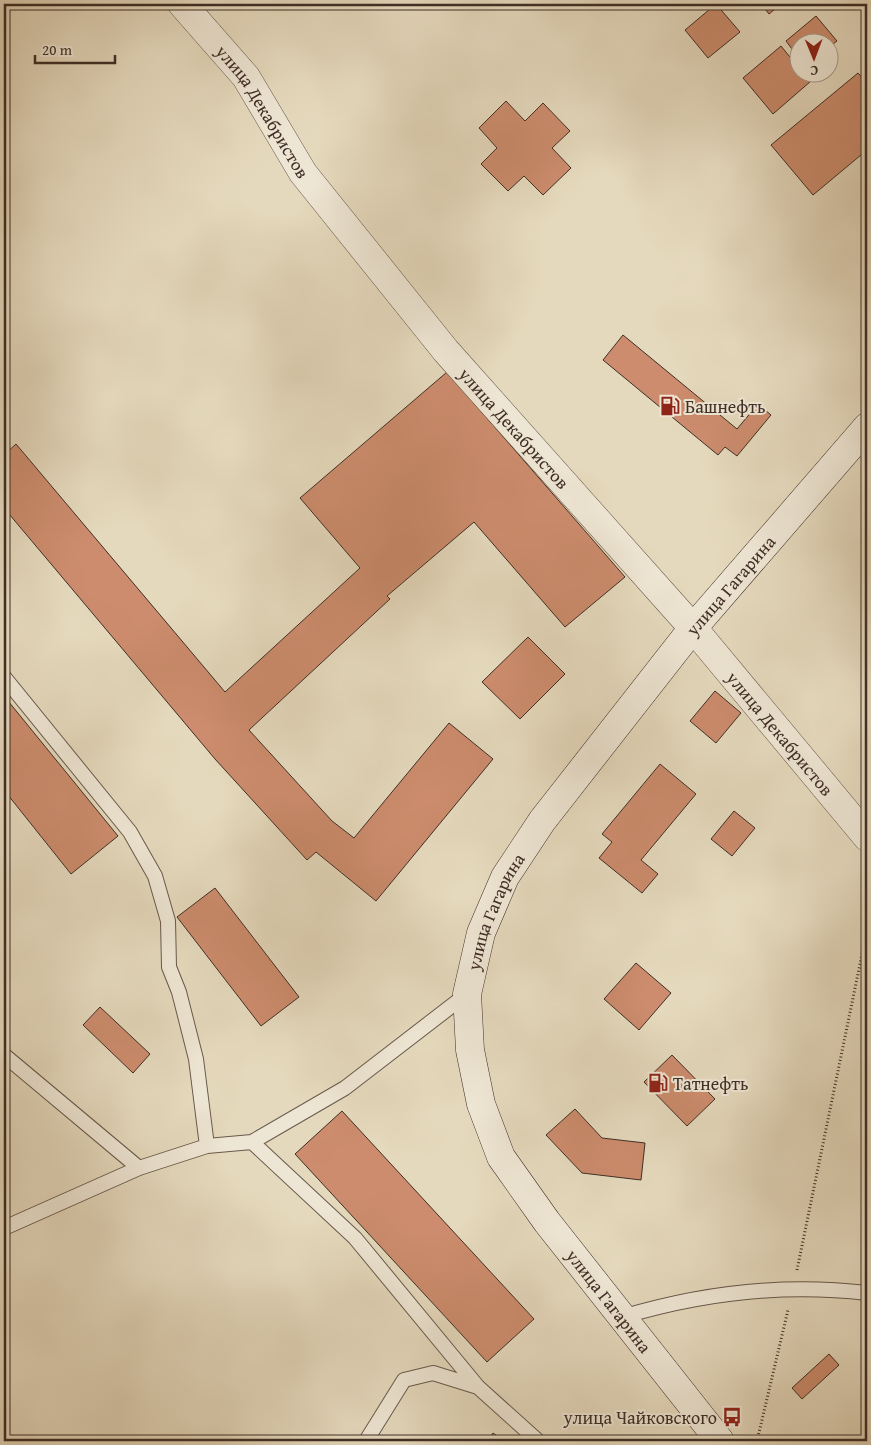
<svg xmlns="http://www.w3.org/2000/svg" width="871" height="1445" viewBox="0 0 871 1445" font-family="'Gentium Book Plus',serif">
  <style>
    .building { fill: #cc8c6d; stroke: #3f2e26 }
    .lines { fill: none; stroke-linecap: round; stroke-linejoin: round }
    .lane-casing { stroke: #68594c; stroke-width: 16 }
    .street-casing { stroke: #68594c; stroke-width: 29 }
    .secondary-casing { stroke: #3f2e26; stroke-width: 29 }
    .path { stroke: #3f2e26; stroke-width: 3; stroke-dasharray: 1 2.5; stroke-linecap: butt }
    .lane { stroke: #eee6d4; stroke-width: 14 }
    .street { stroke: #eee6d4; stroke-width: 28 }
    .secondary { stroke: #eee6d4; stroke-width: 28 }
    .labels { text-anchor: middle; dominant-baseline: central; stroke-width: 4; stroke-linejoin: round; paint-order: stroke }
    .street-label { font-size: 18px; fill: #3f2e26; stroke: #eee6d4 }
    .poi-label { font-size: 18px; fill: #3f2e26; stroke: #eee6d4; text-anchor: start }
  </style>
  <rect width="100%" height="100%" fill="#e5d9bd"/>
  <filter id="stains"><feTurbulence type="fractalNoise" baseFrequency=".004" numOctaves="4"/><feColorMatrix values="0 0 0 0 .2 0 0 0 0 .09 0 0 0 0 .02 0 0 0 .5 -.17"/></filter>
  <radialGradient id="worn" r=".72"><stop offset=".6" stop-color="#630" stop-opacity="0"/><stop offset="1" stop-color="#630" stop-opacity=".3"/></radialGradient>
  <!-- building -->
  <path class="building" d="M716,4L740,32L708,58L685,30Z
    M761,4H781L769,14Z
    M816,16L837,41L828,48V42H798V57L786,41Z
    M781,46L798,67V72H803L811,81L773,114L743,78Z
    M858,73L867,83V150L813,195L771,145Z
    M506,101L525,121L543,103L570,131L552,148L571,168L543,195L524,176L508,191L481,164L497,148L479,128Z
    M623,335L737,429L758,404L771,415L737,456L725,447L718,455L603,360Z
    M447,372L625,577L565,627L474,522L387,596L390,599L249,730L332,821L354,838L449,723L493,759L376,901L316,852L307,860L215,759L4,508V455L16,444L225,692L360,568L300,498Z
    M528,637L565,674L520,719L482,682Z
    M715,691L741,713L716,743L690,721Z
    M4,696L118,836L71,874L4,790Z
    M660,764L696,794L641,860L658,874L642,893L599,858L612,842L602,834Z
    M734,811L755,828L732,856L711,839Z
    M215,888L299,997L261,1026L177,917Z
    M636,963L671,993L639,1030L604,999Z
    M100,1007L150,1054L133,1073L83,1025Z
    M672,1055L715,1099L687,1126L644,1082Z
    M575,1109L602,1138L645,1143L641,1180L582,1173L546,1135Z
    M342,1111L534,1319L487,1362L295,1154Z
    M829,1354L839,1365L802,1399L792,1388Z
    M493,1433L504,1441H487Z"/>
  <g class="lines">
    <defs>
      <path id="lane" d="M4,677L130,832L155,876L168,921L169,967L179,992L196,1059L207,1146
        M4,1055L139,1168
        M252,1142L355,1238L478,1387L538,1441
        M4,1228L139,1168L207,1146L252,1142L345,1088L467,994
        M622,1317C702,1293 783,1283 867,1293
        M366,1441L404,1380L433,1373L478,1387"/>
      <g id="street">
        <path id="s1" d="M182,4L246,77L303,173L446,351L693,628L867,837"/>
      </g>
      <g id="secondary">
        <path id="s2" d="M720,1441L547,1222L501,1157L481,1104L470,1050L467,994L481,933L505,877L542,821L693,628L867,427"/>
      </g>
    </defs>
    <!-- lane casing -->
    <use href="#lane" class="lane-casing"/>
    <!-- street casing -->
    <use href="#street" class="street-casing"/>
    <!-- secondary casing -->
    <use href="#secondary" class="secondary-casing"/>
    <!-- path -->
    <path class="path" d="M797,1270L867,930
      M757,1441L788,1310"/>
    <!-- lane -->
    <use href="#lane" class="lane"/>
    <!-- street -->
    <use href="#street" class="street"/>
    <!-- secondary -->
    <use href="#secondary" class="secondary"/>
  </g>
  <!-- icons -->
  <defs>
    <symbol id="fuel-bare" viewBox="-9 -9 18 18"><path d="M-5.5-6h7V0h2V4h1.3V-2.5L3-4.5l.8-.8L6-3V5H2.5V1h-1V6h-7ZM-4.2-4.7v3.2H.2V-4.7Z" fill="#8f2418" stroke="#eee6d4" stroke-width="2.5" paint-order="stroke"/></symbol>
    <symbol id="bus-bare" viewBox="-9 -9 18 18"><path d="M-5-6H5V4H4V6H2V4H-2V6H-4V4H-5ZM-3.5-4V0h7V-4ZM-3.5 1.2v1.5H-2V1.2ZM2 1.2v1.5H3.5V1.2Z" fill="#8f2418" stroke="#eee6d4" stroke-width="2.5" paint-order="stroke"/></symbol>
  </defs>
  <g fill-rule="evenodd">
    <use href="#fuel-bare" x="656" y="392" width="28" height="28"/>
    <use href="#fuel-bare" x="644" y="1069" width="28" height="28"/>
    <use href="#bus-bare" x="718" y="1403" width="28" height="28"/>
  </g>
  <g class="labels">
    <!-- street labels -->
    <g class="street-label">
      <text stroke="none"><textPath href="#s1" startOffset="135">улица Декабристов</textPath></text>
      <text stroke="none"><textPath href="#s1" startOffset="540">улица Декабристов</textPath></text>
      <text stroke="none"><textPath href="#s2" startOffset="1019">улица Гагарина</textPath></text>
      <text stroke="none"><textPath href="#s1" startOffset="945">улица Декабристов</textPath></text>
      <text stroke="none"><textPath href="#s2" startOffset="614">улица Гагарина</textPath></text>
      <text transform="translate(609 1301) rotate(52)">улица Гагарина</text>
    </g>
    <!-- poi labels -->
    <g class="poi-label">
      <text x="685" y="406">Башнефть</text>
      <text x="673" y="1083">Татнефть</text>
      <text x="717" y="1417" text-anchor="end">улица Чайковского</text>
    </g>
  </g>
  <!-- margin -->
  <rect width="871" height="1445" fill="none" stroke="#e5d9bd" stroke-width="20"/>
  <rect x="5" y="5" width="861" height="1435" fill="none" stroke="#3f2e26" stroke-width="2.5"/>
  <rect x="10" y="10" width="851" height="1425" fill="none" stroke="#3f2e26"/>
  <!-- north arrow -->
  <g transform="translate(814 58) rotate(179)"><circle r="24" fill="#eee6d4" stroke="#a89c8e"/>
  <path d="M0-4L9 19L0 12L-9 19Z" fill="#8f2418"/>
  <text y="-8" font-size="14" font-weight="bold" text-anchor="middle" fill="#3f2e26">С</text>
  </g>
  <!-- scale -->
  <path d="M35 55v8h80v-8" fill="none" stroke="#3f2e26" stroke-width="2.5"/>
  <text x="42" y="55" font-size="15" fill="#3f2e26" stroke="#eee6d4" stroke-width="4" paint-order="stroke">20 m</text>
  <rect width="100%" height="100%" filter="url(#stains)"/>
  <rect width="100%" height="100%" fill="url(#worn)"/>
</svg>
